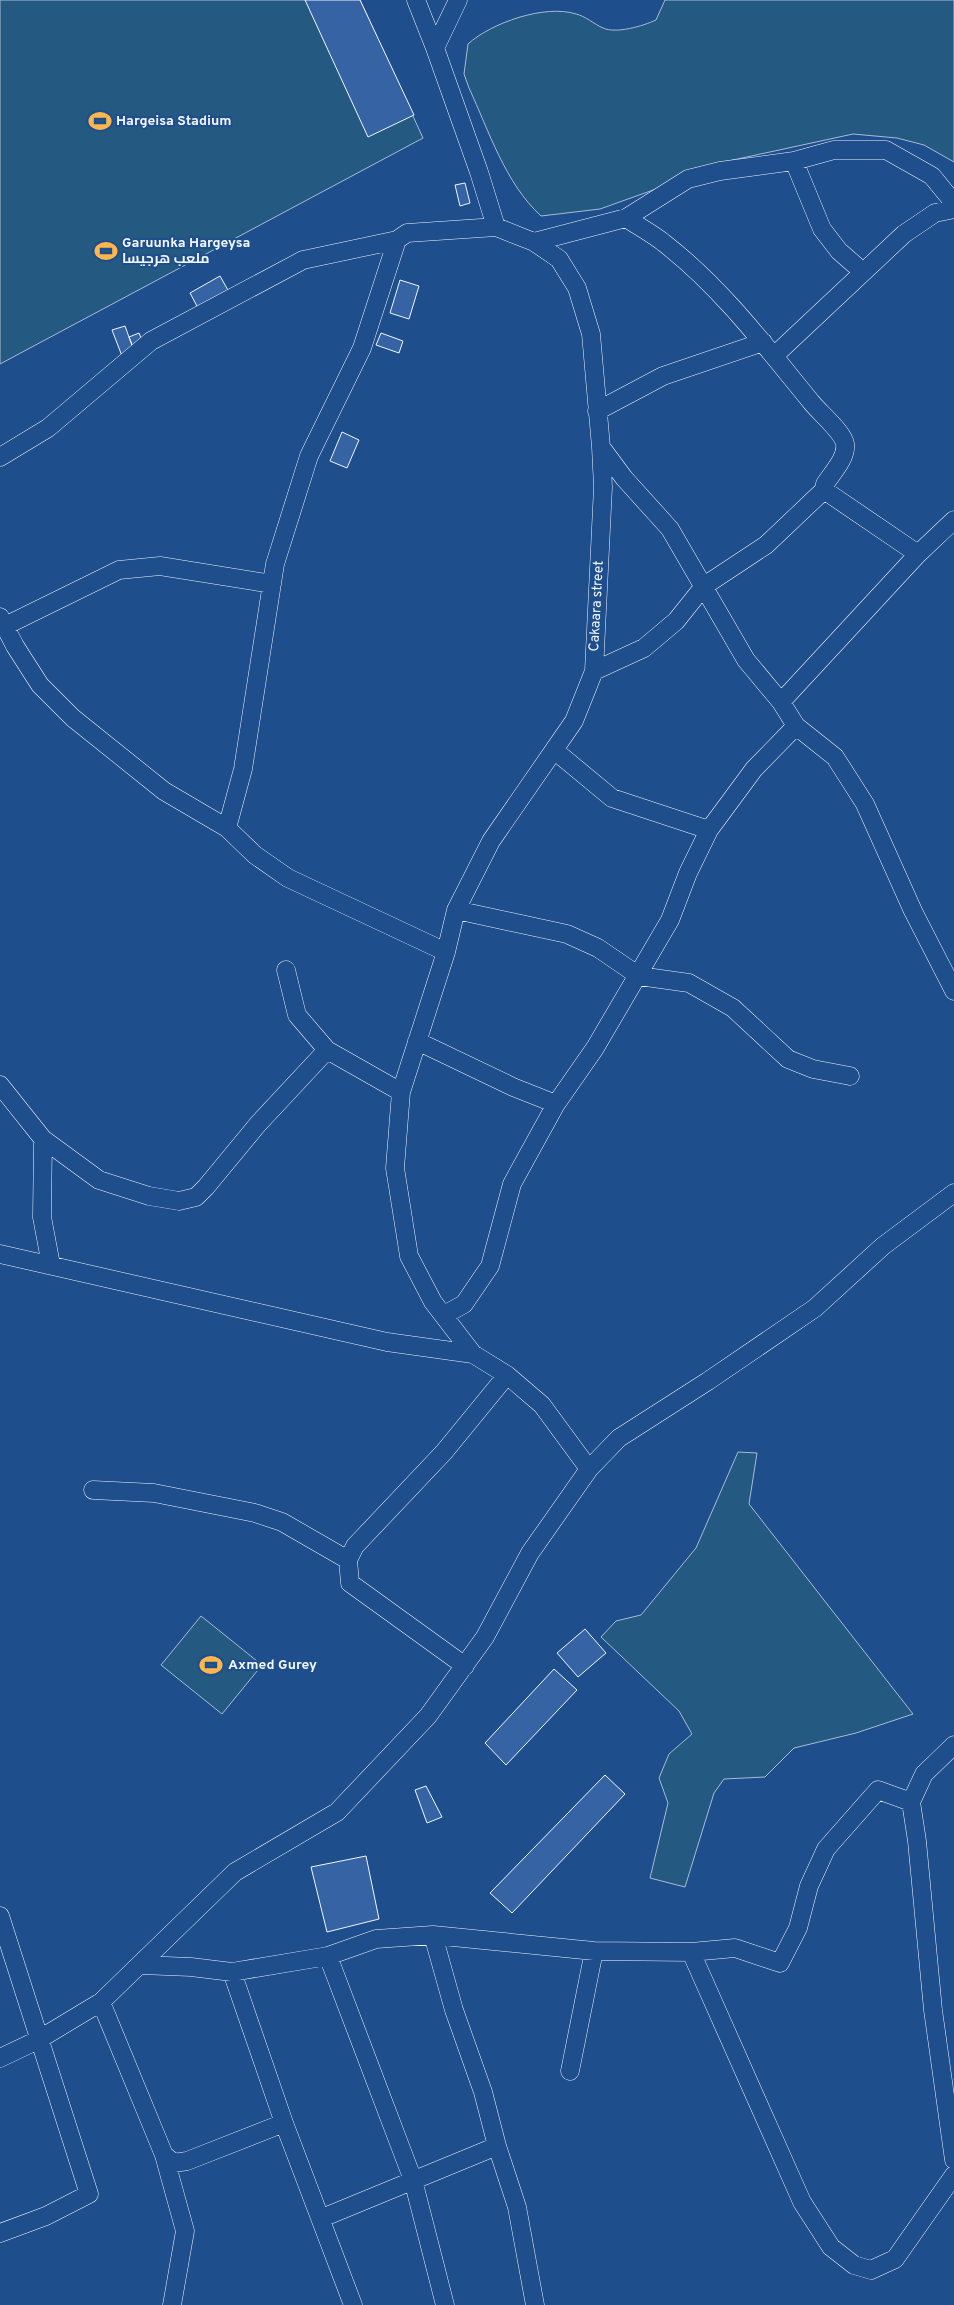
<svg xmlns="http://www.w3.org/2000/svg" width="954" height="2305" viewBox="0 0 954 2305" font-family="Overpass,Cairo,sans-serif">
  <style>
    .green { fill: #245a82; stroke: #a8bbd7 }
    .building { fill: #3563a3; stroke: #f2f6ff }
    .lines { fill: none; stroke-linecap: round; stroke-linejoin: round }
    .street-casing { stroke: #f2f6ff; stroke-width: 19 }
    .street { stroke: #1f4e8c; stroke-width: 18 }
    .labels { text-anchor: middle; dominant-baseline: central; stroke-width: 4; stroke-linejoin: round; paint-order: stroke }
    .poi-label { font-size: 14px; font-weight: bold; fill: #f2f6ff; stroke: #1f4e8c; text-anchor: start }
    .street-label { font-size: 14px; fill: #f2f6ff; stroke: #1f4e8c }
  </style>
  <rect width="100%" height="100%" fill="#1f4e8c"/>
  <!-- green -->
  <path class="green" d="M0,0H360L423,138L0,364Z
    M665,0H954V162L924,145L897,138L853,134L696,168L656,189L600,209L541,216C505,183 489,131 469,88L464,74L468,44C491,23 545,4 576,14C585,16 594,24 603,28C616,34 643,26 656,20Z
    M738,1452L757,1453L749,1504L913,1714L856,1733L794,1748L765,1777L724,1779L714,1793L685,1887L650,1878L668,1803L659,1778L669,1754L692,1734L679,1711L601,1637L616,1621L641,1615L696,1548Z
    M201,1616L262,1665L222,1714L161,1665Z"/>
  <!-- building -->
  <path class="building" d="M305,0H360L414,115L368,137Z
    M465,183L470,203L460,206L455,185Z
    M220,276L229,292L198,308L190,293Z
    M400,280L419,286L409,319L390,313Z
    M125,326L134,351L122,356L112,330Z
    M139,333L143,343L133,347L129,337Z
    M381,333L403,341L399,353L376,345Z
    M342,432L359,440L347,468L330,461Z
    M585,1629L606,1653L578,1677L557,1653Z
    M554,1669L577,1690L506,1765L485,1743Z
    M605,1775L625,1794L512,1913L490,1893Z
    M426,1786L442,1817L427,1823L415,1790Z
    M366,1856L379,1919L327,1932L311,1867Z"/>
  <g class="lines">
    <defs>
      <path id="street" d="M416,0L435,48L479,172L496,227
        M435,48L458,0
        M794,161L822,229L839,251L863,272
        M534,242L626,218L688,179L720,171L794,161L834,150H886L932,176L954,203
        M774,356L904,234L935,213L954,209
        M597,411L663,376L763,342
        M601,447L624,478L670,529L746,660L781,702L796,726L835,757L865,804L913,911L954,991
        M0,457L48,428L151,341L303,260L397,240L407,233L496,227L534,242L559,259L577,288L591,334L601,447L603,487L594,671L574,721L491,841L456,910L446,952L401,1092L395,1168L409,1256L433,1302L473,1354
        M824,490L918,554
        M0,617L15,646L40,685L73,718L164,791L227,828L255,855L288,878L446,952
        M5,626L119,570L160,566L272,584
        M594,671L644,648L676,621L704,586L766,545L824,490L825,484C832,473 847,458 845,444C843,432 820,413 812,403C766,347 722,288 664,243C653,234 638,226 626,218
        M781,702L918,554L954,520
        M554,750L612,798L709,830
        M227,828L243,769L275,564L309,456L362,348L397,240
        M456,910L567,934L598,948L639,976L689,983L733,1008L788,1059L813,1069L850,1076
        M286,970L297,1015L327,1050L401,1092
        M417,1041L513,1087L556,1104
        M0,1085L43,1139L99,1180L149,1196L179,1201L196,1197L206,1187L258,1124L327,1050
        M43,1139L42,1217L51,1265
        M0,1254L387,1342L473,1354L507,1375L542,1405L589,1469
        M444,1315L464,1304L490,1266L512,1184L556,1104L595,1048L670,920L688,873L709,830L754,769L796,726
        M93,1490L154,1493L255,1513L282,1522L348,1560
        M465,1666L350,1583L348,1560L355,1546L444,1452L507,1375
        M954,1745L924,1774L911,1802L917,1841L933,2010L954,2160
        M0,1916L89,2194L46,2216L0,2233
        M433,1935L454,2010L483,2092L497,2146L517,2207L535,2305
        M691,1952L802,2202L831,2247L854,2265L871,2270L895,2259L954,2175
        M328,1956L413,2180L445,2305
        M141,1965L191,1967L232,1972L328,1956L376,1939L433,1935L594,1951L691,1952L735,1948L780,1963L798,1928L809,1886L826,1849L878,1790L911,1802
        M232,1972L284,2123L353,2305
        M101,2002L164,2155L174,2163L187,2161L284,2123
        M0,2058L38,2040L101,2002L235,1872L337,1812L428,1716L485,1637L530,1553L589,1469L619,1438L708,1381L815,1308L883,1246L954,1193
        M570,2071L594,1951
        M164,2155L185,2231L172,2305
        M322,2218L497,2146"/>
    </defs>
    <!-- street casing -->
    <use href="#street" class="street-casing"/>
    <!-- street -->
    <use href="#street" class="street"/>
  </g>
  <!-- icons -->
  <defs>
    <symbol id="stadium-bare" viewBox="-9 -9 18 18"><path d="M0-5a6.5 5 0 1 0 0 10a6.5 5 0 1 0 0-10ZM-3.5-1.8h7v3.6h-7Z" fill="#ffb74d" stroke="#1f4e8c" stroke-width="2.5" paint-order="stroke"/></symbol>
  </defs>
  <g fill-rule="evenodd">
    <use href="#stadium-bare" x="84" y="105" width="32" height="32"/>
    <use href="#stadium-bare" x="90" y="235" width="32" height="32"/>
    <use href="#stadium-bare" x="195" y="1649" width="32" height="32"/>
  </g>
  <g class="labels">
    <!-- poi labels -->
    <g class="poi-label">
      <text x="116" y="121">Hargeisa Stadium</text>
      <text x="122" y="243">Garuunka Hargeysa<tspan x="122" dy="16">ملعب هرجيسا</tspan></text>
      <text x="228" y="1665">Axmed Gurey</text>
    </g>
    <!-- street labels -->
    <g class="street-label">
      <text transform="translate(597 606) rotate(-87)">Cakaara street</text>
    </g>
  </g>
</svg>
